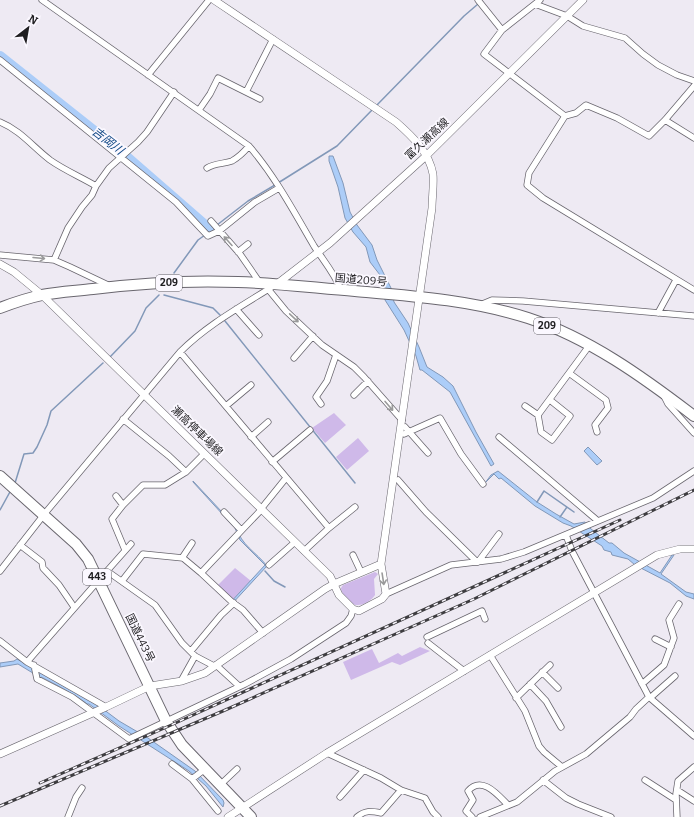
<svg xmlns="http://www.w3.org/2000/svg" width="694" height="817" viewBox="0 0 694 817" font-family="Bitter,'Noto Sans JP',serif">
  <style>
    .green { fill: #cfb9e9 }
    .water { fill: #accdf8; stroke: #8298b8 }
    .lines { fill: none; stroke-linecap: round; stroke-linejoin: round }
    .stream { stroke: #8298b8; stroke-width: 1.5 }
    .river { stroke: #accdf8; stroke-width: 10 }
    .street-casing { stroke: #69666e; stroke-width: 7 }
    .secondary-casing { stroke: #69666e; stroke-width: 8 }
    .highway-casing { stroke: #69666e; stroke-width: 12 }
    .street { stroke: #fff; stroke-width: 5.5 }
    .secondary { stroke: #fff; stroke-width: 7 }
    .highway { stroke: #fff; stroke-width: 10 }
    .rail-casing { stroke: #3e3d40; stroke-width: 3 }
    .rail { stroke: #fbf8ff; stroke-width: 1.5; stroke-dasharray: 4.5; stroke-linecap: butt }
    .oneway { stroke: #9a9a9b }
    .labels { text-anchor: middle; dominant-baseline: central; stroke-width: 3.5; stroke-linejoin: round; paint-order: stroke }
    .shield { fill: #fbf8ff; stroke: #615f64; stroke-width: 1 }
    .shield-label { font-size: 10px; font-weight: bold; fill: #1f1e21 }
    .street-label { font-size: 11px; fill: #1f1e21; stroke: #fbf8ff }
    .water-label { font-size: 12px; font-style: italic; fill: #0f4784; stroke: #fbf8ff }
  </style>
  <rect width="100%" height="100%" fill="#eeeaf3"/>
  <!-- green -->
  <path class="green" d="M334,413L346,425L325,443L312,428Z
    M358,438L369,451L347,470L336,457Z
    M235,568L251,581L233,600L218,585Z
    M375,572L378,574L374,579L375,595C372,600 364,605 358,605C351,606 341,594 341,588L343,585Z
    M420,647L430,651L400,665L392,662L351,680L343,662L372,649L379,663L398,653L402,656Z"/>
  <!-- water -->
  <path class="water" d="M329,156H333L343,183L350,212L357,225L372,245L377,260L391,288L394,302L408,323L419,347L427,367L443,377L453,386L476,432L494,464L491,466L450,392L422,370H420L416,356L404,330L385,300L380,275L370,262L366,247L353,232L345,218L338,187L329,161Z
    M588,447L602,461L597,465L584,451Z
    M498,471L537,502L556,514L574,524L585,522L586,525L609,543H612L624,553L660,573L672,555H674L661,574L686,592L694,594V599L686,596L670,583L635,565L628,559L612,555L611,552L604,550L602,546L571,526L563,523L535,506L501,478L499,479L494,474L485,483L491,475Z
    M193,481L237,528C240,544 257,553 267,566L206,632L205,630L265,565L240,540L235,528L193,482Z
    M17,659L95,703L119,721L148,738L195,771L223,800L224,803L223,807L206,786L189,771L119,726L89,704H86V703C72,693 57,685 41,677V678L18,664L0,667V663L14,661Z"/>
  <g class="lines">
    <!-- stream -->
    <path class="stream" d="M376,106L464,16L478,4
      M278,183L337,146L372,110
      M217,225L248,201L275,185
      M208,233L214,228
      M174,273L198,240L205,235
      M164,295L213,308L220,315
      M225,321L355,483
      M110,357L135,331L146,308L159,295
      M15,483L24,454L33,453L37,447L47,425L51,411L103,363
      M537,502L544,491L574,512
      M0,510L11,490
      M560,517L567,507
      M265,571L274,581L285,587"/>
    <!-- river -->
    <path class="river" d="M0,56L126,156L211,230"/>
    <defs>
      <path id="street" d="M42,0L249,146C275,176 294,212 314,246C323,260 335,274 341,290
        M478,0L502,30L484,54L565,116
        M535,4L567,16L583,26L625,38L643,54L658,65L677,75L694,81
        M502,30L540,0
        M0,60L176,202L208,236L219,231L255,202L279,188
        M148,75L209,0
        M694,86L665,120L649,136L617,118L586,105L576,113L565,116L529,173L527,185L543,198L694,290
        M246,92L273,39
        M199,110L210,94L218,78L260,99
        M665,120L694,138
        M0,122C20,130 33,147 50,160C64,170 81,177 96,186
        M207,168C215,163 224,164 232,161C239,157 244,152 249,146
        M211,221L240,254L260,283
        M238,252L248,244
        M0,255L54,260L70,267L110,286
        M54,260L68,228L82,207L92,195L96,186L109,168L138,142L147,132L174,92
        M268,289L286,311L322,345L354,367L364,377L402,420
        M480,305L492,300L523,301L694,316
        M236,309L259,335
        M658,313L676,280
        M180,352L329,528
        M294,358L313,336
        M569,373L606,400L608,408L595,425L597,432
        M354,395L368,381
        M664,396L668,404L694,433
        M321,404L316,397L327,381L336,355
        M226,406L251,385
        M525,406L538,415L589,346
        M538,415L541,432L552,440L570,416L550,400
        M123,419L169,456L186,472
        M405,427L428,453
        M404,434L440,418L461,454L483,484
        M251,437L268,422
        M499,437L598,521
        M272,462L310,430
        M398,480L426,512L477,562
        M116,496L123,505L112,519L125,550
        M123,505L143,485H165L186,472L204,454
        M261,509L286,478
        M224,512L241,530
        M566,535L572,551L649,697L694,736
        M20,545L42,562L43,568L59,585L74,607
        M304,551L329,528L355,507
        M353,555L361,572
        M182,558L192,543
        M478,562L499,534
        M269,565L295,542
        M0,571L46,512L180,352C208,324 242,306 275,285
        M107,571L155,605L182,643L195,656L214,666
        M201,573L261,510
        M98,578L107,571L131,544
        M122,581L143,554L183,558L201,573L232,602L243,610L263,633
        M386,594L451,565L501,559L524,552L653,498L694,471
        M427,637L482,611L485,619
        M655,639L671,647
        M0,641L27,662L106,707
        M428,643L464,671
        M191,651L221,615L234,603
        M490,655L525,711L539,746L544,752L562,767
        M27,662L99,580
        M34,665L37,679L72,697L129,739L245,684L291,659L346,623L351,616L353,609
        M216,665L239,686
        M542,672L558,688
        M181,681L195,656
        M530,684L546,701L561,727
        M642,684L664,665L674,638L669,620L679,604
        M516,698L550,665
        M650,698L675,676
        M327,753L381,778L401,790L425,798L433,812L438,817
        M172,764L192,779L205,769
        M192,779L218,811
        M543,780L566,798L578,804L611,817
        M645,780L676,800
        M220,785L237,769
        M677,790L694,801
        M340,797L364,770
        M68,817L76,797L82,788
        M357,817C365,810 371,811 381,813L401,790
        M472,817L466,811L473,800L468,791C482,775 498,795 508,805
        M480,817L517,802L555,771L586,754L630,717L636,709L649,697
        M677,817L676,794L678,781L694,767"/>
      <path id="secondary" d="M0,264L14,272L42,295L330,576L339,595L353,609L359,611L382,599L386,594L381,564L432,208C432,198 434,185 433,174C429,152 412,136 396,122L214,0
        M277,284L330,243L426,156L583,0
        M0,754L106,707L150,686L182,681L205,673L325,589L334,584L381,564
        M228,817L327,753L657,555L680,549H694"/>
      <path id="highway" d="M0,308C13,303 28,298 42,295C58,292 76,291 93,289C141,283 190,280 238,282C277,283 316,288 355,291C413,296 471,300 528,318C589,338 643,377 694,416
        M0,476L76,544L88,559L166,721L182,745L251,817"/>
    </defs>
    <!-- street casing -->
    <use href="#street" class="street-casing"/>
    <!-- secondary casing -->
    <use href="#secondary" class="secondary-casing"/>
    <!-- highway casing -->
    <use href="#highway" class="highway-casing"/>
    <!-- street -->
    <use href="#street" class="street"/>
    <!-- secondary -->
    <use href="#secondary" class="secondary"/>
    <!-- highway -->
    <use href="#highway" class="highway"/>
    <defs>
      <path id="rail" d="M40,783L169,726L620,520
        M0,806L223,711L474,599L694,490"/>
    </defs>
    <!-- rail casing -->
    <use href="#rail" class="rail-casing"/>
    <!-- rail -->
    <use href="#rail" class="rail"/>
  </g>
  <!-- one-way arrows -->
  <defs><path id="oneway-shaft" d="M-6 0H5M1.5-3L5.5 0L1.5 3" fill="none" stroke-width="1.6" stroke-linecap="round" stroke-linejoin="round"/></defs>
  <g class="oneway">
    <use href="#oneway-shaft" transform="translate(228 241) rotate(-132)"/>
    <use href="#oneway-shaft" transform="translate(39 258) rotate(5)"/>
    <use href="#oneway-shaft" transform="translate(294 318) rotate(43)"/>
    <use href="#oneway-shaft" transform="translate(389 406) rotate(49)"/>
    <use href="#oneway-shaft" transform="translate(383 579) rotate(81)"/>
  </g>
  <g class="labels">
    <!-- shield labels -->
    <g class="shield">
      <rect x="156" y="275" width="26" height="16" rx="3"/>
      <rect x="534" y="318" width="26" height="16" rx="3"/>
      <rect x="83" y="569" width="28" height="16" rx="3"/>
    </g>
    <g class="shield-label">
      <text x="169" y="283">209</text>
      <text x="547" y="326">209</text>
      <text x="97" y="577">443</text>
    </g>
    <!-- street labels -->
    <g class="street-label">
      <text transform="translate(427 139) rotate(-43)">富久瀬高線</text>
      <text transform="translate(361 280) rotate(5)">国道209号</text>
      <text transform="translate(197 431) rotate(44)">瀬高停車場線</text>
      <text transform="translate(140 638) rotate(64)">国道443号</text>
    </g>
    <!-- water labels -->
    <g class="water-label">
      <text transform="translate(108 141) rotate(38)">吉岡川</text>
    </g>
  </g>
  <!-- north arrow -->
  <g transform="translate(28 28) rotate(31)" stroke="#fbf8ff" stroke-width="3" paint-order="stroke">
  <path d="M0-3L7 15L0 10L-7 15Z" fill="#1f1e21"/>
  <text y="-6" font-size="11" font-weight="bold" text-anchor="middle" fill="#1f1e21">N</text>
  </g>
</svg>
